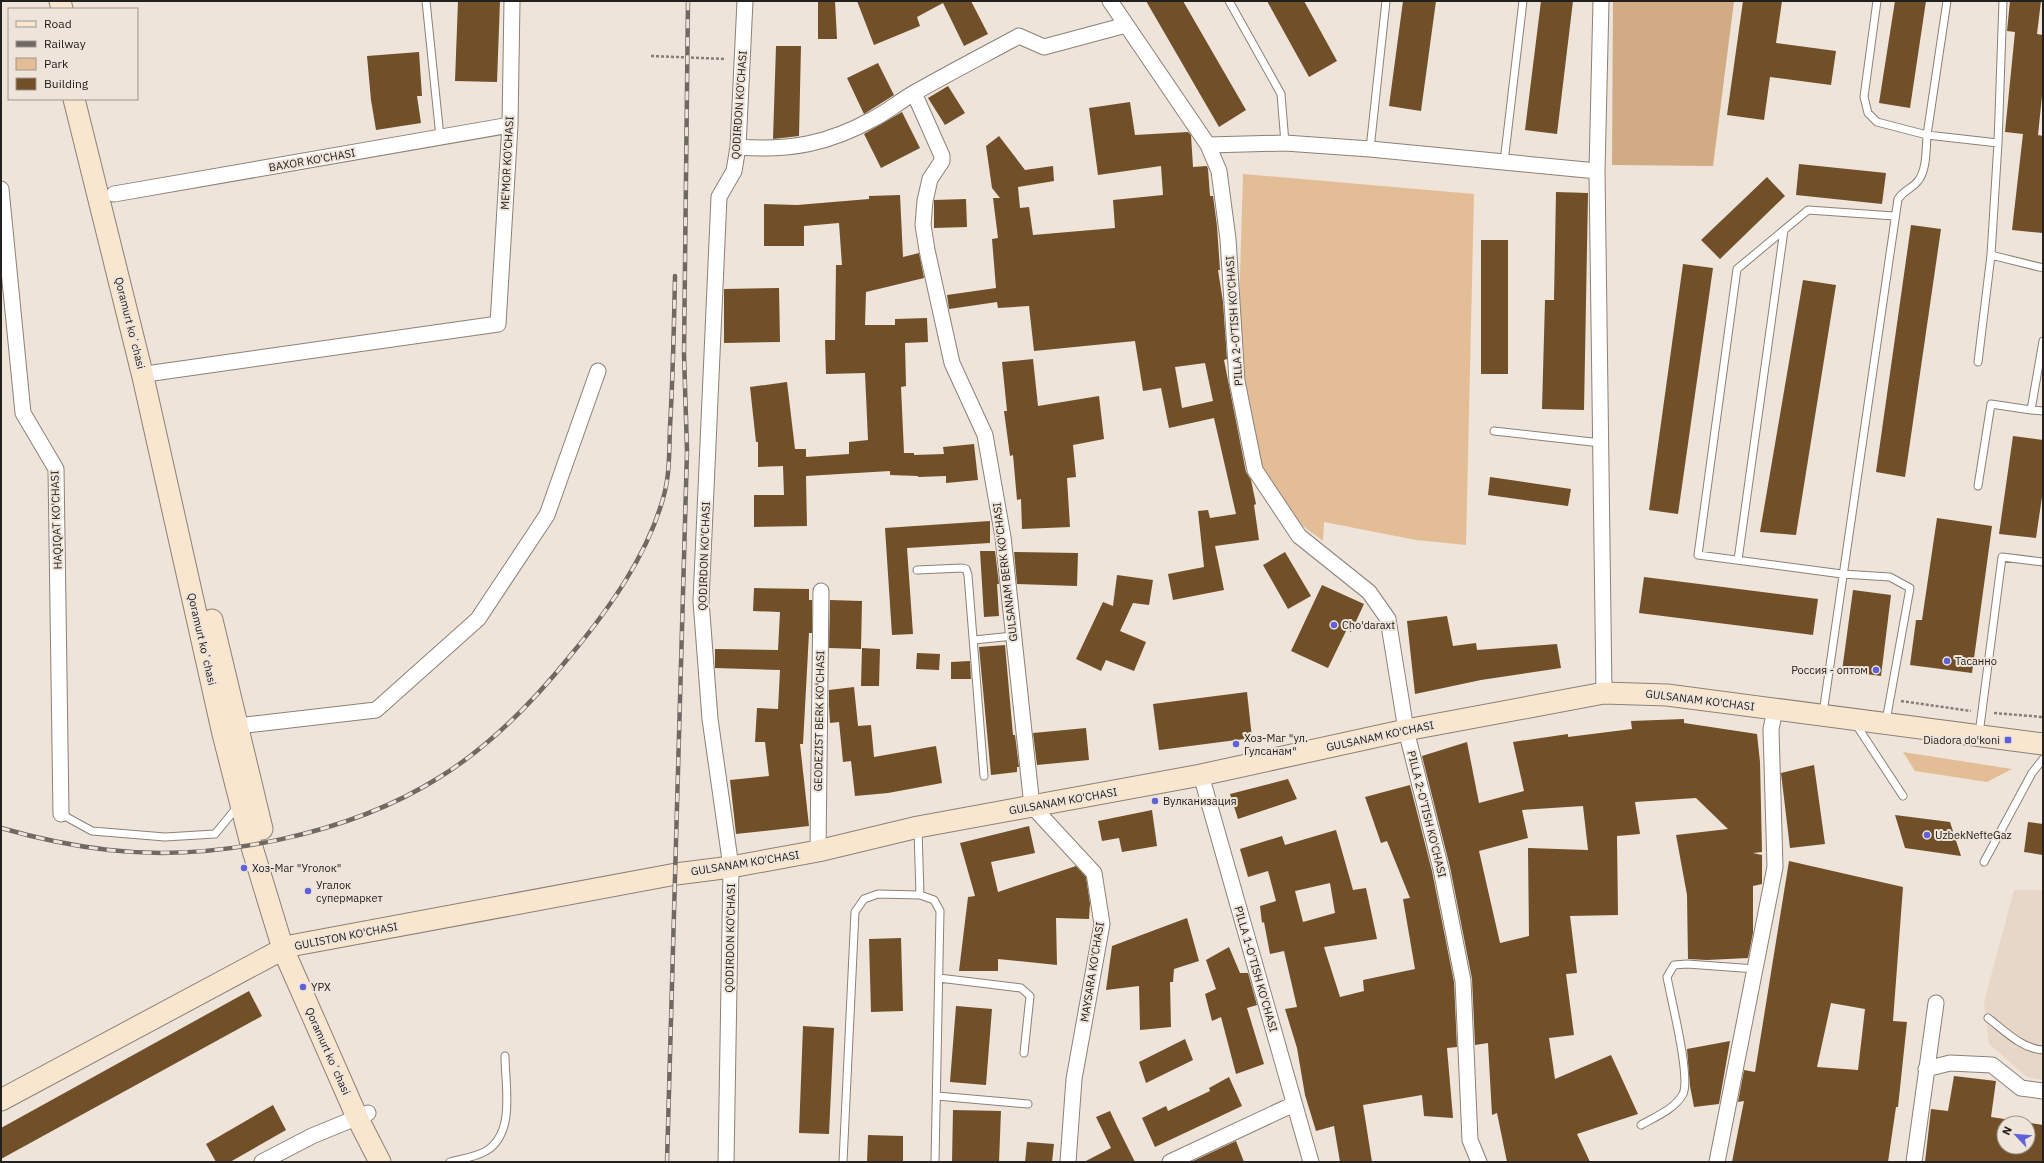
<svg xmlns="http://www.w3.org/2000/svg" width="2044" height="1163" viewBox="0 0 2044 1163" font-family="'IBM Plex Sans',sans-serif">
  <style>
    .built { fill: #e7d7c8 }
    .green { fill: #e3bd95 }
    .forest { fill: #d1ab83 }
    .building { fill: #714f29; fill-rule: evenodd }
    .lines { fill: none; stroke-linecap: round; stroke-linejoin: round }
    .lane-casing { stroke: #8b8178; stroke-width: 9 }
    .street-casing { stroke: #8b8178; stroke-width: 17 }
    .secondary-casing { stroke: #8b8178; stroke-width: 23 }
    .path { stroke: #857e77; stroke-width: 2.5; stroke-dasharray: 3 2; stroke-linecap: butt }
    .lane { stroke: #fff; stroke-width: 7 }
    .street { stroke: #fff; stroke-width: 15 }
    .secondary { stroke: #f9e6cf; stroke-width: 21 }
    .rail-casing { stroke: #706963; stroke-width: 4.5 }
    .rail { stroke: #eee4d9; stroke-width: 3; stroke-dasharray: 9; stroke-linecap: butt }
    .poi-dot { fill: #5e61d9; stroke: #eee4d9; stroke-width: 1.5 }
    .labels { text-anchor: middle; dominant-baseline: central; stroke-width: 4; stroke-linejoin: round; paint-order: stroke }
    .street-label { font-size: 11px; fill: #24201d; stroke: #eee4d9 }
    .poi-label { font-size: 11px; fill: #24201d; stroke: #eee4d9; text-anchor: start }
  </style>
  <rect width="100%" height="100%" fill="#eee4d9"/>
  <!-- built -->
  <path class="built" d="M2014,890H2043V1080L2027,1077L1989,1044L1984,1002Z"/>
  <!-- green -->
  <path class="green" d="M1243,174L1474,194L1466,545L1416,540L1324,522L1323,541L1291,517L1261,466L1238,344Z
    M1903,752L2012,769L1987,782L1915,771Z"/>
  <!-- forest -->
  <path class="forest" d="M1613,1H1734L1713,166L1612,165Z"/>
  <!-- building -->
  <path class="building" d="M458,1H500L497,82L455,81Z
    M818,1H835L837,39H818Z
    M857,1H971L988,34L964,46L943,3L917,17L920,26L874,45Z
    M1146,1H1183L1246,110L1219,127Z
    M1267,1H1304L1337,61L1309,77Z
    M1403,1H1436L1421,111L1389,106Z
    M1541,1H1573L1557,134L1525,130Z
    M1743,1H1782L1776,43L1836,51L1831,85L1770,77L1764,120L1727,115Z
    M1895,1H1926L1910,108L1879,103Z
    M2010,1H2041L2037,34L2043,35V86L2038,135L2043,136V233L2012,230L2023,134L2005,132L2015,32L2007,31Z
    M776,46H801L799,136L773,139Z
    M419,52L422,96H417L421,123L376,130L371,100L367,56Z
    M878,63L894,95L864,114L847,78Z
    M948,86L965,113L945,125L928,98Z
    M1130,102L1135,135L1188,132L1191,135L1193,167L1207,166L1208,169L1210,196H1213L1217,226L1220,270H1218L1223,302L1227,359L1224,360L1246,472L1251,480L1256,504L1254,505L1259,540L1215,546L1224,590L1173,600L1168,574L1204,567L1198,511L1208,510L1210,518L1236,514L1214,418L1169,428L1161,388L1143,391L1135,341L1034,351L1029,306L998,308L997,302L949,309L947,295L996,288L992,239L998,238L993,198H1000L992,188L986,146L999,136L1025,170L1053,166L1054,181L1018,187L1020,208L1029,207L1033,235L1115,228L1113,200L1163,195L1161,166L1098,175L1089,108ZM1205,363L1213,401L1182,408L1175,367Z
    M902,112L920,148L881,168L864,134Z
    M1799,164L1886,173L1882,204L1796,195Z
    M1767,177L1785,196L1720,259L1701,240Z
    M1556,192L1588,193L1584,410L1542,409L1545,300H1554Z
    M900,195L903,257L919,253L924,278L866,292L865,325H895V319L927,318L928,342L905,343L906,386L901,387L904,453H914V455L944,454L943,447L974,444L978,480L946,483V476L918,477V476L890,475V471L806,476L807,526L754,527V495H784L783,466L758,467V442H756L750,387L787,382L795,449H806V457L849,454V442L868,440L865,373L826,374L825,340H835L836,265H842L839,223L804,226V246H764V204L797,205L869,199V196Z
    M966,199L967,227L934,228V200Z
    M1911,225L1941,229L1905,477L1876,472Z
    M1481,240H1508V374H1481Z
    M1683,264L1713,268L1678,514L1649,510Z
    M1803,280L1836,285L1796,535L1760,532Z
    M779,288L780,342L724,343V289Z
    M1033,359L1038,406L1099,396L1104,439L1073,445L1076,477L1067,478L1070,527L1022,529L1021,499L1017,500L1013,455L1010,456L1004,411H1007L1002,362Z
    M2013,436L2043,440V490L2036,538L1999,534Z
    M1490,477L1571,489L1568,506L1488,495Z
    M1937,518L1992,526L1972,673L1910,665L1916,620H1922Z
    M990,521V543L907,548L913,634L892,635L885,528Z
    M980,551H995L999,584H997L999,616L984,617Z
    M1014,552L1078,553L1077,586L1017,584Z
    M1285,552L1311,596L1288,609L1263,565Z
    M1117,575L1153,580L1149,605L1133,603L1120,631L1146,642L1134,671L1106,660L1101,671L1076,659L1103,602L1113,606Z
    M1644,577L1818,599L1813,635L1639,613Z
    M1322,585L1364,604L1351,632L1347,629L1328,668L1291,651Z
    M754,588L809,589V600H812V633H809L803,744H800L809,826L736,834L730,780L769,776L765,742H755L757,708L778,709L780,670L715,668V649L778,650L780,612L753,611Z
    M1853,590L1891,595L1881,676L1842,671Z
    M830,600L862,601L861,649L829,648Z
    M1447,616L1453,646L1476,643L1477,650L1557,644L1561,668L1481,680L1415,694L1407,621Z
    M1005,645L1013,735H1015L1019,767H1017V772L991,775L979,647Z
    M862,648L880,649L879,686H861Z
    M917,653L940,654L939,670L916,669Z
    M970,661L971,679H951V662Z
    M854,687L858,726L871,725L874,757L936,746L942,783L888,793L855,796L851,761L843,762L839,722L830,723L829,706V690Z
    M1247,692L1252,738L1159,750L1153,704Z
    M1684,719V723L1757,734L1760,762L1762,852L1753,853L1762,855V884L1753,886V933L1748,958L1707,960L1688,959L1687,895L1676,835L1728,829L1696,798L1635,802L1640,834L1617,836L1618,915L1570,916L1577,973L1566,974L1574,1035L1549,1038L1555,1079L1611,1055L1638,1114L1577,1134L1590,1162H1507L1497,1113L1492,1115L1488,1043L1475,1045L1472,979L1450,867L1422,756L1467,742L1479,803L1524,791L1513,742L1568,734V737L1632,729L1631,721ZM1583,806L1588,850L1528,848L1529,936L1500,943L1479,851L1528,838L1522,810Z
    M1086,728L1089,760L1037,765L1033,733Z
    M1814,765L1825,844L1790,848L1781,773Z
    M1288,779L1297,799L1238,819L1230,794Z
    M1410,785L1432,871L1454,982L1457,1047L1447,1048L1453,1118L1424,1116L1422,1095L1363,1105L1372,1162H1340L1334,1126L1316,1131L1305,1095L1297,1048L1285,1009L1297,1007L1284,951L1270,954L1264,922L1262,923L1260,906L1276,901L1268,871L1248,877L1240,849L1282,836L1285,845L1336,830L1353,890L1366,888L1377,939L1324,947L1340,997L1364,991L1363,980L1415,969L1403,899L1410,898L1387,841L1381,843L1365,797ZM1330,883L1335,913L1303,922L1295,891Z
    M1152,810L1157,846L1122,852L1119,838L1102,841L1098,821Z
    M1895,815L1950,822L1961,856L1905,848Z
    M2028,822L2043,824V855L2024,852Z
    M1029,826L1035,853L991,862L998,892L1076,866L1086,877L1090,903L1089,919L1056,918L1057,965L998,959V971H959L968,897L975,896L960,843Z
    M1789,861L1903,887L1893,1021L1907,1022L1898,1107H1896L1888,1162H1732L1744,1101L1738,1102L1744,1070L1755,1072ZM1831,1003L1865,1009L1858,1070L1817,1067Z
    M1187,918L1199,961L1174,969L1173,982H1170L1171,1027L1140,1030L1139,986L1106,990L1112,946Z
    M901,938L903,1011L871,1012L869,939Z
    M1229,947L1240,973H1248L1257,1005L1247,1008L1264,1064L1236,1074L1221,1017L1212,1021L1205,994L1216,989L1206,960Z
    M249,991L262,1016L1,1159V1128Z
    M956,1006L992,1009L986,1085L950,1082Z
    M803,1026L834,1028L829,1134L799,1133Z
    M1185,1039L1193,1060L1146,1083L1139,1062Z
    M1730,1041L1719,1104L1694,1107L1690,1086L1687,1049Z
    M1954,1076L1996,1081L1991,1117L2043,1125V1162H1925L1931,1109L1948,1111ZM2004,1123H2028V1147H2004Z
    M1229,1077L1242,1106L1155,1147L1142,1118L1166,1106L1168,1111L1210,1091L1209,1088Z
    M273,1105L286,1130L230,1162H216L206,1144Z
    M953,1110L1001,1111L999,1162H952Z
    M1110,1111L1117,1126L1135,1162H1084L1111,1148L1096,1117Z
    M868,1135L903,1136V1162H867Z
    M1236,1141L1244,1162H1191Z
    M1027,1142L1054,1144L1052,1162H1025Z"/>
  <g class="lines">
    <defs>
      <path id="lane" d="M426,1L440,137
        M1229,1L1281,94L1285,143
        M1877,1L1864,97L1868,113L1877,122L1927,135L1947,1
        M1370,149L1386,1
        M1504,162L1523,1
        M1991,255L2043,268
        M1978,362L1991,255L1998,143L2003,1
        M2031,410L2043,411
        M1494,431L1601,443
        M1978,486L1991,404L2031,410L2043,341
        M1738,560L1784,230
        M917,570L962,568L966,569L968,575L984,776
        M974,640L1013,636
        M1823,713L1898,199C1905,189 1912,189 1918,181C1927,170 1926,148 1927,135L1998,143
        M1886,721L1910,588L1890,577L1842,574L1698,555L1737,269L1808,210L1894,216
        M1855,723L1903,796
        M1979,734L2002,557L2043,562
        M61,814L92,831L165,837L215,834L238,806
        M918,829L920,895
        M1984,862L2032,773L2043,759
        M939,978L1021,988L1030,996L1024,1053
        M1988,1018C2004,1030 2022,1049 2043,1050
        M937,1096L1028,1104
        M1641,1125C1655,1117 1675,1109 1683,1094C1691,1077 1671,999 1667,977L1674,965L1687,964L1756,969
        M450,1162C461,1159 476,1157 486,1151C516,1133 505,1085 505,1056
        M843,1162L855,912L864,899L878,894L920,895L934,900L940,911L935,1162"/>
      <path id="street" d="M1110,1L1208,145L1219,171L1228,239L1237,381L1255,470L1299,536L1369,592L1388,619L1406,730L1441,869L1463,981L1470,1140L1479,1162
        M1601,1L1597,171L1604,693
        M914,93L942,156V161L930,179L925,201L923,225L927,250L952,363L985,435L1003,537L1032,806L1094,873L1102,924L1074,1079L1068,1162
        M1208,145L1285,143L1370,149L1597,171
        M738,147C789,151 828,144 873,119C887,112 900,101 914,93C949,73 984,55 1019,36L1044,47L1126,25
        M1,189L23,413L56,469L61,814
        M114,194L510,125
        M153,373L498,324L510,125L512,1
        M238,726L376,710L478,619L547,515L598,371
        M1201,775L1311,1162
        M818,851L821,591
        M1926,1069L1950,1063L1992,1065L2021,1088L2043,1091
        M262,1162L312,1136L368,1113
        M726,1162L731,867L710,719L701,601L719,197L734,171L738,147L745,1
        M1170,1162L1294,1104
        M1717,1162L1775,867L1771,729L1775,710
        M1914,1162L1936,1003"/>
      <path id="secondary" d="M60,1L62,9
        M74,99L143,377L223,734L251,844L283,949L357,1117L380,1162
        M212,620L262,829
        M1,1100L283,949L295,945L676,874L731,867L818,851L918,827L1201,775L1406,730L1604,693L1667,695L2043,744"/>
    </defs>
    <!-- lane casing -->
    <use href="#lane" class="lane-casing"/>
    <!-- street casing -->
    <use href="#street" class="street-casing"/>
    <!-- secondary casing -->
    <use href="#secondary" class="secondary-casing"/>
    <!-- path -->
    <path class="path" d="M651,56L726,59
      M1901,701L1971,711
      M1994,713L2043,717"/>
    <!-- lane -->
    <use href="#lane" class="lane"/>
    <!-- street -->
    <use href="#street" class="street"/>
    <!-- secondary -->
    <use href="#secondary" class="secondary"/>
    <defs>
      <path id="rail" d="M1,828C36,838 73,846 109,850C215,862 350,834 440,777C490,746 533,702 570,656C609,609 648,555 664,495C670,473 669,450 670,427C673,377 674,326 675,276
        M667,1162L687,451L684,354L688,1"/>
    </defs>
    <!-- rail casing -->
    <use href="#rail" class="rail-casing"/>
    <!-- rail -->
    <use href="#rail" class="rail"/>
  </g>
  <!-- markers -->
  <g class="poi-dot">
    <circle cx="1334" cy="625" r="4"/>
    <circle cx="1947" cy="661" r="4"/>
    <circle cx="1876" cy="670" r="4"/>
    <rect x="2004" y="736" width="8" height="8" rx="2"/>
    <circle cx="1236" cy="744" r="4"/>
    <circle cx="1155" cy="801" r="4"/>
    <circle cx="1927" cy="835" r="4"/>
    <circle cx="244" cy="868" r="4"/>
    <circle cx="308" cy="891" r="4"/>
    <circle cx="303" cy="987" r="4"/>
  </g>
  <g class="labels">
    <!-- street labels -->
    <g class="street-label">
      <text transform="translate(739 105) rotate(-86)">QODIRDON KO'CHASI</text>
      <text transform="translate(312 160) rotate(-10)">BAXOR KO'CHASI</text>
      <text transform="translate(507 163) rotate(-87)">ME'MOR KO'CHASI</text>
      <text transform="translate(1234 321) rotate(-94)">PILLA 2-O'TISH KO'CHASI</text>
      <text transform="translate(130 323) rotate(76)">Qoramurt koʻchasi</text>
      <text transform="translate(56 520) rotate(-92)">HAQIQAT KO'CHASI</text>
      <text transform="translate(704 556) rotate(-88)">QODIRDON KO'CHASI</text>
      <text transform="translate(1005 572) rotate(-97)">GULSANAM BERK KO'CHASI</text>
      <text transform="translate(202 639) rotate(77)">Qoramurt koʻchasi</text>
      <text transform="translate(1700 700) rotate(7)">GULSANAM KO'CHASI</text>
      <text transform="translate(819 721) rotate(-89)">GEODEZIST BERK KO'CHASI</text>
      <text transform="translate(1380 736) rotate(-12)">GULSANAM KO'CHASI</text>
      <text transform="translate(1063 801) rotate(-10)">GULSANAM KO'CHASI</text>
      <text transform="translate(1427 814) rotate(76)">PILLA 2-O'TISH KO'CHASI</text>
      <text transform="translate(745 863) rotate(-9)">GULSANAM KO'CHASI</text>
      <text transform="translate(346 936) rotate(-11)">GULISTON KO'CHASI</text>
      <text transform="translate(730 938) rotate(-89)">QODIRDON KO'CHASI</text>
      <text transform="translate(1256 969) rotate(74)">PILLA 1-O'TISH KO'CHASI</text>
      <text transform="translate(1092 972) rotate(-81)">MAYSARA KO'CHASI</text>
      <text transform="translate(328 1051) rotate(66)">Qoramurt koʻchasi</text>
    </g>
    <!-- poi labels -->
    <g class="poi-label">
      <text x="1342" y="625">Cho'daraxt</text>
      <text x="1955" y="661">Тасанно</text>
      <text x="1868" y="670" text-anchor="end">Россия - оптом</text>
      <text x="1244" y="738">Хоз-Маг "ул.<tspan x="1244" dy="13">Гулсанам"</tspan></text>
      <text x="2000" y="740" text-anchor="end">Diadora do'koni</text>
      <text x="1163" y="801">Вулканизация</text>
      <text x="1935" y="835">UzbekNefteGaz</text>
      <text x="252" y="868">Хоз-Маг "Уголок"</text>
      <text x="316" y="885">Угалок<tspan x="316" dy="13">супермаркет</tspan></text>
      <text x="311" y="987">YPX</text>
    </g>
  </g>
  <!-- border -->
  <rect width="2044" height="1163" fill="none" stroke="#24201d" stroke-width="4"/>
  <!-- legend -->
  <rect x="8" y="8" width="130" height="92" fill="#eee4d9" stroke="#9d968e"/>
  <rect x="16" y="21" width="20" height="6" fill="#f9e6cf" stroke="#9d968e"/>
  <text x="44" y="28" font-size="12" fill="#24201d">Road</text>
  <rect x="16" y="41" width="20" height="6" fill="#706963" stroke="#9d968e"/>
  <text x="44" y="48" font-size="12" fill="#24201d">Railway</text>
  <rect x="16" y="58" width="20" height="12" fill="#e3bd95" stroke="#9d968e"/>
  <text x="44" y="68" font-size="12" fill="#24201d">Park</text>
  <rect x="16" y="78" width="20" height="12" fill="#714f29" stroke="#9d968e"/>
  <text x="44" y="88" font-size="12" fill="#24201d">Building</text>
  <!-- north arrow -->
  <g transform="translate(2016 1135) rotate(296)"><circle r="19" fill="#eee4d9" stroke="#9d968e"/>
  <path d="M0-3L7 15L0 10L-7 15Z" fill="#5e61d9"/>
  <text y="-6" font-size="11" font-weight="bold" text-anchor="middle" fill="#24201d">N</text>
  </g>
</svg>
